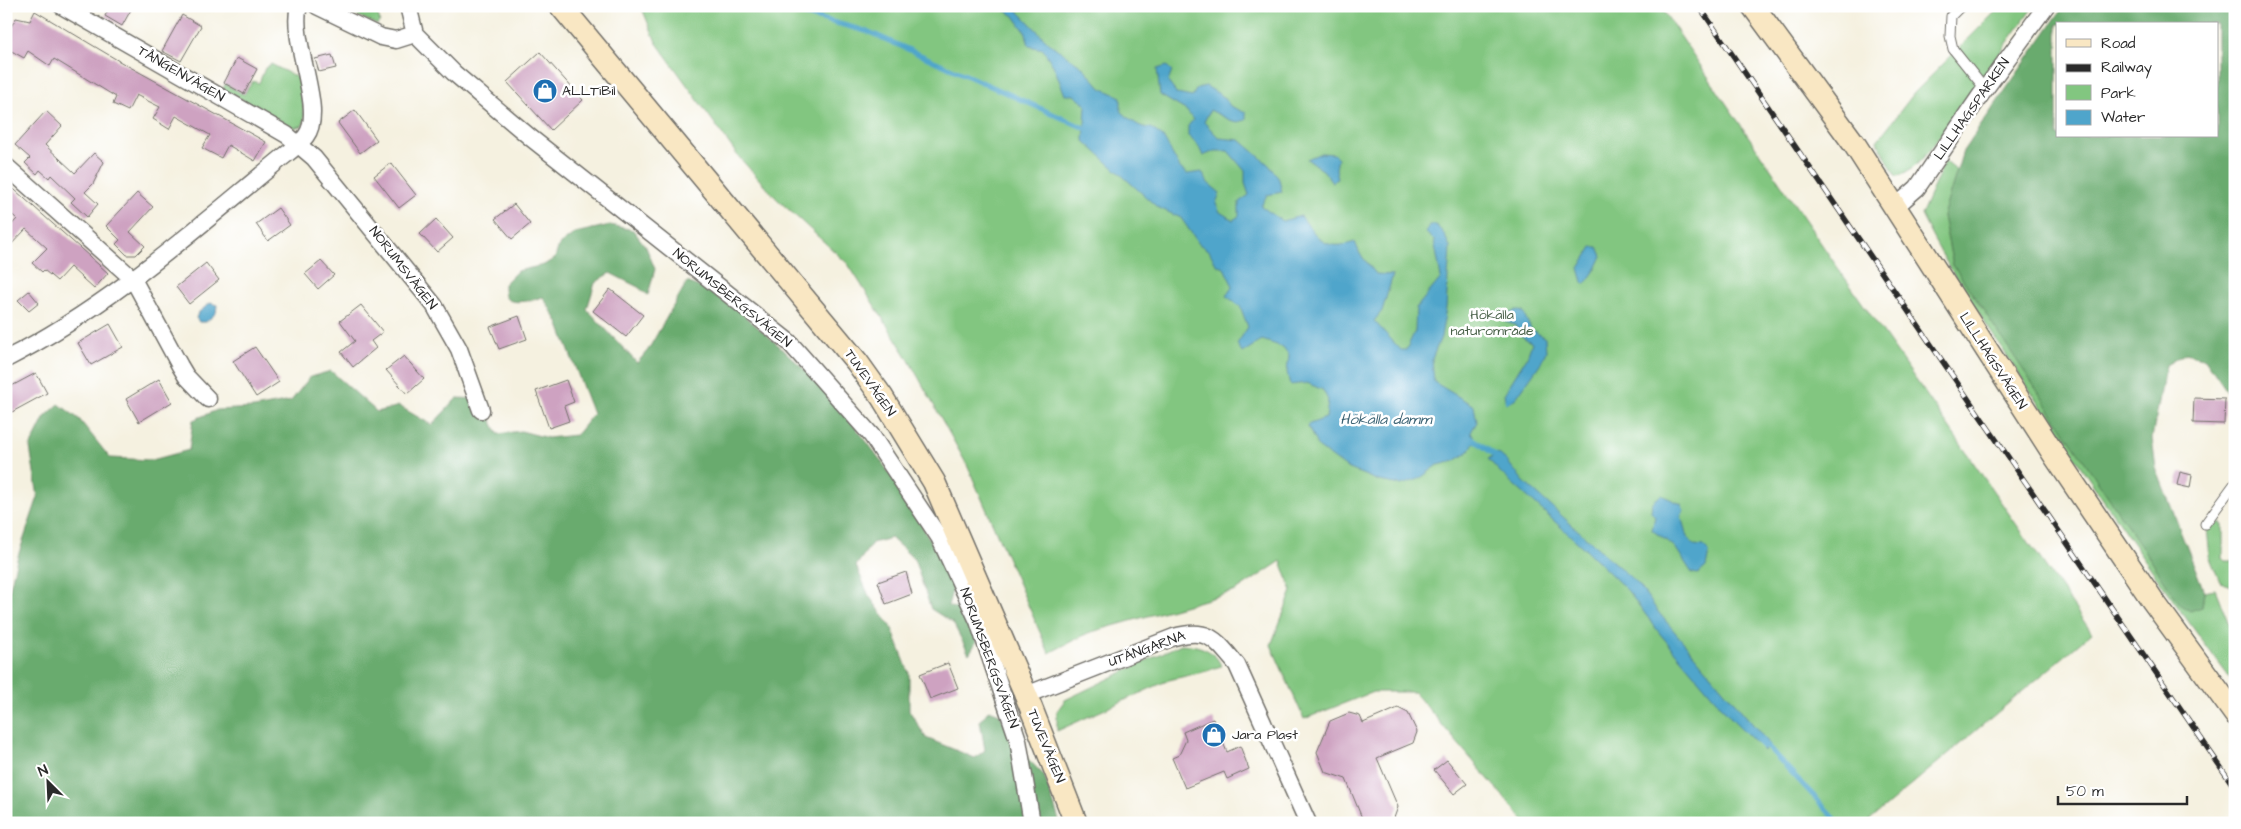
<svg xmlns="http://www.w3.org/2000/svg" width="2241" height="829" viewBox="0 0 2241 829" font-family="'Architects Daughter',sans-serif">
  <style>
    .green { fill: #82c680; stroke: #567856 }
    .forest { fill: #69ab6e; stroke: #4a6b4c; fill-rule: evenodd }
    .water { fill: #4fa5cb; stroke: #3d687b }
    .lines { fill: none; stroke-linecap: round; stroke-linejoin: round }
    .stream { stroke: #4fa5cb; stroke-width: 5 }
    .building { fill: #cea2c1 }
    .lane-casing { stroke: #72706a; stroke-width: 11 }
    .street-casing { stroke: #72706a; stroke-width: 19 }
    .secondary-casing { stroke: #72706a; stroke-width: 25 }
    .lane { stroke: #fff; stroke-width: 9 }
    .street { stroke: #fff; stroke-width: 16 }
    .secondary { stroke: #f9e7c3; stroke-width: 22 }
    .rail-casing { stroke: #2b2b2b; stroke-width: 5.5 }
    .rail { stroke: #fff; stroke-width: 4; stroke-dasharray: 11; stroke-linecap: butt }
    .labels { text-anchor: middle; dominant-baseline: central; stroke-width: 5; stroke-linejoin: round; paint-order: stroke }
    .street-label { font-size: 14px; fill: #2b2b2b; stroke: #fff }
    .poi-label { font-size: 14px; fill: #2b2b2b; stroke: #fff; text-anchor: start }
    .park-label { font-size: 14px; fill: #496149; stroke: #fff }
    .water-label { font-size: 15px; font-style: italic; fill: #3b6273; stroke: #fff }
  </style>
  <rect width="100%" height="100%" fill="#fff"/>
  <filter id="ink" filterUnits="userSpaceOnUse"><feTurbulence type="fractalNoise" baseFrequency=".02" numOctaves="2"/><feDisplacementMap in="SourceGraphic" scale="10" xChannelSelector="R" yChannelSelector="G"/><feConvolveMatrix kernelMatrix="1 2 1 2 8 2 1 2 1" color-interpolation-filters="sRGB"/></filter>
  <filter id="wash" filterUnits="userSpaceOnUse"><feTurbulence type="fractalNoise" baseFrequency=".0096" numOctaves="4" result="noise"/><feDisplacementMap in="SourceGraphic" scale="20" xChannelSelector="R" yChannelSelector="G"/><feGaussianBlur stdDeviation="1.12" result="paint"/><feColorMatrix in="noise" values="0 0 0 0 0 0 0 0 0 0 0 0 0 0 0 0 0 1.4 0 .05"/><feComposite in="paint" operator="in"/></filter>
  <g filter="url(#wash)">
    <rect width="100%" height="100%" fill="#f5f1e0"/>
    <!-- green -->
    <path class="green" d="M337,6H374L380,21L377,25Z
      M641,6H1660L1829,255L2092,633L1866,823H1526L1414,692H1373L1304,719L1271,645L1292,591L1281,561L1236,591L1088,633L1049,653L967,465L906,355L848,264L776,198L738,156L656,42Z
      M2001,6H2034L1930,150C1921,160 1910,175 1896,176L1877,141L1915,92Z
      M271,64L300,79L305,121L302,126L293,128L223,89L225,84L244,94L253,81L259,83L265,68Z
      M1945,161L1957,171L1943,216L1953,265L2202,607L2204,591L2215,589L2235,639V685C2161,586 2093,486 2025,383C1989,328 1950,275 1921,215Z
      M2220,523L2223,525V558L2226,561H2235V587L2220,582L2210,558L2207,528L2209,525Z
      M1181,644C1197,645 1215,649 1221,666L1207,671L1169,680L1057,731V711L1065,700Z"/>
    <!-- forest -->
    <path class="forest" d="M2064,6H2235V396L2229,394L2205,359L2186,353L2166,365L2152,438L2156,468L2204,591L2202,607L2190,611L2180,604L1953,265L1943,216L1963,151ZM2057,24H2217V136H2057Z
      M610,225L633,230L646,247L655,269L648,295L638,287L610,273L595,283L587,309L637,363L648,350L687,282C714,292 738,310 760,329C829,387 887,460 930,540C935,550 952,577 952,588C952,594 949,601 948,606L966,612L977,641L969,654L953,623L931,609L914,559L891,538L872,543L856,566L869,596L891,626L909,673V710L926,738L975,758L985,750L980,721L989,710L1000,714L1014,745L1044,775L1060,823H6V604L17,559L38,497L30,447L45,417L59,404L79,419L110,458L152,460L189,450L193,420L217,410L254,408L291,401L310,377L331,371L377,412L399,406L432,425L457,398L481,399L498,434L521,431L548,438L576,435L593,414L558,322L543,297C535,299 510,307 505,296C504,293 504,287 504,284L517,271L544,265L555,258L559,245L575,233Z"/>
    <!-- water -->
    <path class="water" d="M999,6H1016L1019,12L1050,44L1082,66L1101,88L1121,97V111C1131,120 1138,128 1151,128L1163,137L1180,168L1187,174L1202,172L1208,183L1220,193L1216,203L1220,212L1233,220L1239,216V202L1249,195L1245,183V171L1228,151H1215L1203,156L1198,145L1188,136V126L1193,120L1187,111L1160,95L1157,69L1167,66L1172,71L1168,82L1177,94L1192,97L1197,88L1206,86L1224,97L1230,106L1246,113V120L1238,122L1230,120L1210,110L1204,122L1219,138L1240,140L1269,165L1279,179L1282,192L1267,195L1261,206L1282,221L1301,216C1318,238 1324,252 1355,242L1360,254L1376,274L1393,275L1382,311L1374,321L1401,350H1406L1415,331L1416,308L1441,278L1434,240L1426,233L1429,225H1436L1444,234L1450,247L1446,308L1441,337L1432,359L1434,382L1474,406L1477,422L1471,432L1476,440L1468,452L1455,461L1438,465L1419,479L1401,485L1379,481L1347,468L1318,447L1307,425L1326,418L1328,400L1323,390L1307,383L1290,385L1287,372L1289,355L1283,347L1262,340L1242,353L1237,344L1248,327L1240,306L1226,296L1233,286L1224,268L1216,264L1209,251L1199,244L1181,218L1157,207L1084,141L1086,105L1074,95H1065L1054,67L1043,49L1029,46L1026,33L1014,16Z
      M1321,153L1334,154L1338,158L1336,169L1338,179L1332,182L1324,171L1307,159Z
      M1592,247H1598L1602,256L1596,269L1585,284L1583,282L1579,268Z
      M210,303L217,305L216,313L206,322H199L196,318L198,313Z
      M1516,310L1523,312L1531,329L1545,338L1546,351L1542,361L1516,398L1506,404L1504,394L1527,357L1532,343L1520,335L1515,325L1506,322L1507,316Z
      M1498,453L1507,461L1524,482L1639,585L1659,613L1761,734L1769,745L1764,751L1732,719L1661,635L1628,591L1585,549L1502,474L1488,459Z
      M1661,495L1681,504L1684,511L1681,516L1687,537L1694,545L1703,546L1709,552L1706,567L1698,574L1692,573L1675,547L1652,530L1655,516L1651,512L1652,503Z"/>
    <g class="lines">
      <!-- stream -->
      <path class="stream" d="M792,6L803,14L869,32L1089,130
        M1471,437L1500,459
        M1764,743L1839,823"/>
    </g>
    <g id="blocks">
      <!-- building -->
      <path class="building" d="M110,6H133L122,26L105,16Z
        M35,11L119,61L266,142L255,161L228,145L221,158L202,148L210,135L176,116L169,129L153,119L160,107L136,95L128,111L113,104L116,97L54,59L50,66L28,51L24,58L6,48V35L16,18L30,21Z
        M182,15L201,26L181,61L162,51Z
        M540,52L583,100L551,130L507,82Z
        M332,55L336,68L319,72L315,59Z
        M237,58L257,69L244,94L224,83Z
        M355,110L377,140L360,153L338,123Z
        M46,111L62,126L45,145L75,173L94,153L104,162L93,184L85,192L98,204L87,217L71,202L75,198L51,175L49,178L40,170L37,174L25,163L30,158L15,145Z
        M391,163L416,195L399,208L374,176Z
        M6,182L108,273L94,289L70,267L57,281L44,270L42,272L32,263L47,248L26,229L6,250V231L17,219L6,209Z
        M137,193L153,207L130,232L145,246L136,255H127L116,244L120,240L106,226Z
        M514,204L530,224L512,239L495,219Z
        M278,208L290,225L268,241L256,224Z
        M436,219L453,238L437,252L420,234Z
        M321,261L334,275L318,289L305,274Z
        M206,263L219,280L189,304L176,287Z
        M610,289L643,315L626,337L593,311Z
        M29,291L39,303L29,311L18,300Z
        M361,305L383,332L371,341L376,348L353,367L341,352L355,341L340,321Z
        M519,316L527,339L499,349L490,327Z
        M110,324L123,347L91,365L78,343Z
        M255,347L279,382L256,397L233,361Z
        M404,356L424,379L407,394L386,370Z
        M36,373L47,393L12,412L6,401V389Z
        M159,379L172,402L139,422L126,399Z
        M566,380L574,402L564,406L569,421L549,428L536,391Z
        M2194,398L2225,399L2224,424L2193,423Z
        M2180,472L2192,475L2190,488L2177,485Z
        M906,572L912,594L886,604L878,582Z
        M948,663L958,688L930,699L920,674Z
        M1398,708L1408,713L1417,732L1413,743L1377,758L1398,807L1394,818L1383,823H1364L1346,779L1325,772L1317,752L1330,721L1349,713L1360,716L1363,723Z
        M1213,719L1227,752L1240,746L1249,769L1227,779L1224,772L1185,788L1172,758L1179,755L1186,740L1183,732Z
        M1447,760L1467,784L1454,794L1434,770Z"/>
    </g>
  </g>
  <g filter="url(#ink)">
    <use href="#blocks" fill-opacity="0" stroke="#72706a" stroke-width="1"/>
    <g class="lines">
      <defs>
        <path id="lane" d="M1961,6L1951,16L1950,36L1953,49L1985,89
          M2205,524L2235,483"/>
        <path id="street" d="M62,6L287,135L314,158L434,305L459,349L481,410
          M317,6L381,37L396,40L415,34
          M408,6L415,34L454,73L531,138L789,342L872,436L939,537L978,621L1018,740L1032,823
          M6,166L133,279L180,366L186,376L208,399
          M1894,208L1917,188L1980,96L2046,6
          M6,359C109,307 195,229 283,157C291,151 300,144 306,136C326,110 289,40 299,6
          M1026,695L1174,637C1209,627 1216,640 1237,665L1308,823"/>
        <path id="secondary" d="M561,6L857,362L882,397L934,482L1026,695L1076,823
          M1753,6L1855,145L2055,456L2153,601L2235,714"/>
      </defs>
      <!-- lane casing -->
      <use href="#lane" class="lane-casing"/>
      <!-- street casing -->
      <use href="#street" class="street-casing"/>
      <!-- secondary casing -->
      <use href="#secondary" class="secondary-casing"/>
      <!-- lane -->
      <use href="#lane" class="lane"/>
      <!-- street -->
      <use href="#street" class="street"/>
      <!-- secondary -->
      <use href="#secondary" class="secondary"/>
      <defs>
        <path id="rail" d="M1699,6L2235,788"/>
      </defs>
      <!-- rail casing -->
      <use href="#rail" class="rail-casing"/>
      <!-- rail -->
      <use href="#rail" class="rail"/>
    </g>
  </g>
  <!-- icons -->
  <defs>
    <symbol id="shop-disc" viewBox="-11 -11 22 22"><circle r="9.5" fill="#1f6fb2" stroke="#fff"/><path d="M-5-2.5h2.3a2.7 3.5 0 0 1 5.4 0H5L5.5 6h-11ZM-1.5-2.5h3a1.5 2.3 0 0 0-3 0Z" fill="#fff"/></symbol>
  </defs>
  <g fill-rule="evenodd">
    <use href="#shop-disc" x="531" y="77" width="28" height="28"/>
    <use href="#shop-disc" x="1200" y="721" width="28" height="28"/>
  </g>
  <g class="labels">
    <!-- street labels -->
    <g class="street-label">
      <text transform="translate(181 74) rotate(30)">TÅNGENVÄGEN</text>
      <text transform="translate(1972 109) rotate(-55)">LILLHAGSPARKEN</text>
      <text transform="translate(403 268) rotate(52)">NORUMSVÄGEN</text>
      <text transform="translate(732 298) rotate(39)">NORUMSBERGSVÄGEN</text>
      <text transform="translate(1993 361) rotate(57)">LILLHAGSVÄGEN</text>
      <text transform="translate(870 383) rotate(55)">TUVEVÄGEN</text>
      <text transform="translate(1147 649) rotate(-20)">UTÄNGARNA</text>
      <text transform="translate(989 658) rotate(70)">NORUMSBERGSVÄGEN</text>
      <text transform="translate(1046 746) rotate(68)">TUVEVÄGEN</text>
    </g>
    <!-- poi labels -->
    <g class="poi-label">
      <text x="562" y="91">ALLTiBil</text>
      <text x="1232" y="735">Jara Plast</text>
    </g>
    <!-- park labels -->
    <g class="park-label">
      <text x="1492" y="315">Hökälla<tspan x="1492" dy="16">naturområde</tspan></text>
    </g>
    <!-- water labels -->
    <g class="water-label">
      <text x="1386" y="419">Hökälla damm</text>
    </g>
  </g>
  <!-- margin -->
  <rect width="2241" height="829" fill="none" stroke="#fff" stroke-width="25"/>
  <!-- legend -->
  <rect x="2056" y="22" width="162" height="115" fill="#ffffff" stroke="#aaaaaa"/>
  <rect x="2066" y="39" width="25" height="8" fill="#f9e7c3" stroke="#aaaaaa"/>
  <text x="2101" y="48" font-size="15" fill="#2b2b2b">Road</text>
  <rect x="2066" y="64" width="25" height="8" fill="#2b2b2b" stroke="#aaaaaa"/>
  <text x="2101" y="72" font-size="15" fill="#2b2b2b">Railway</text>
  <rect x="2066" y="85" width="25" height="15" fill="#82c680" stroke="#aaaaaa"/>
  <text x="2101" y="98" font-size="15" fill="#2b2b2b">Park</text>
  <rect x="2066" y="110" width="25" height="15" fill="#4fa5cb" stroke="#aaaaaa"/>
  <text x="2101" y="122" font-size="15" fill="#2b2b2b">Water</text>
  <!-- north arrow -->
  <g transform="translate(48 782) rotate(336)" stroke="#ffffff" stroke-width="4" paint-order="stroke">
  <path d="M0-4L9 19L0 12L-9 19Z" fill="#2b2b2b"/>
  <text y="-8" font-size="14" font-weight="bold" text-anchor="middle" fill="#2b2b2b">N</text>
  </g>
  <!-- scale -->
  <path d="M2058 796v8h129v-8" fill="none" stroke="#2b2b2b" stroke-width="2.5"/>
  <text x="2066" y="796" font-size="15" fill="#2b2b2b" stroke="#ffffff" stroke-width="4" paint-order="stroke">50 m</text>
</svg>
